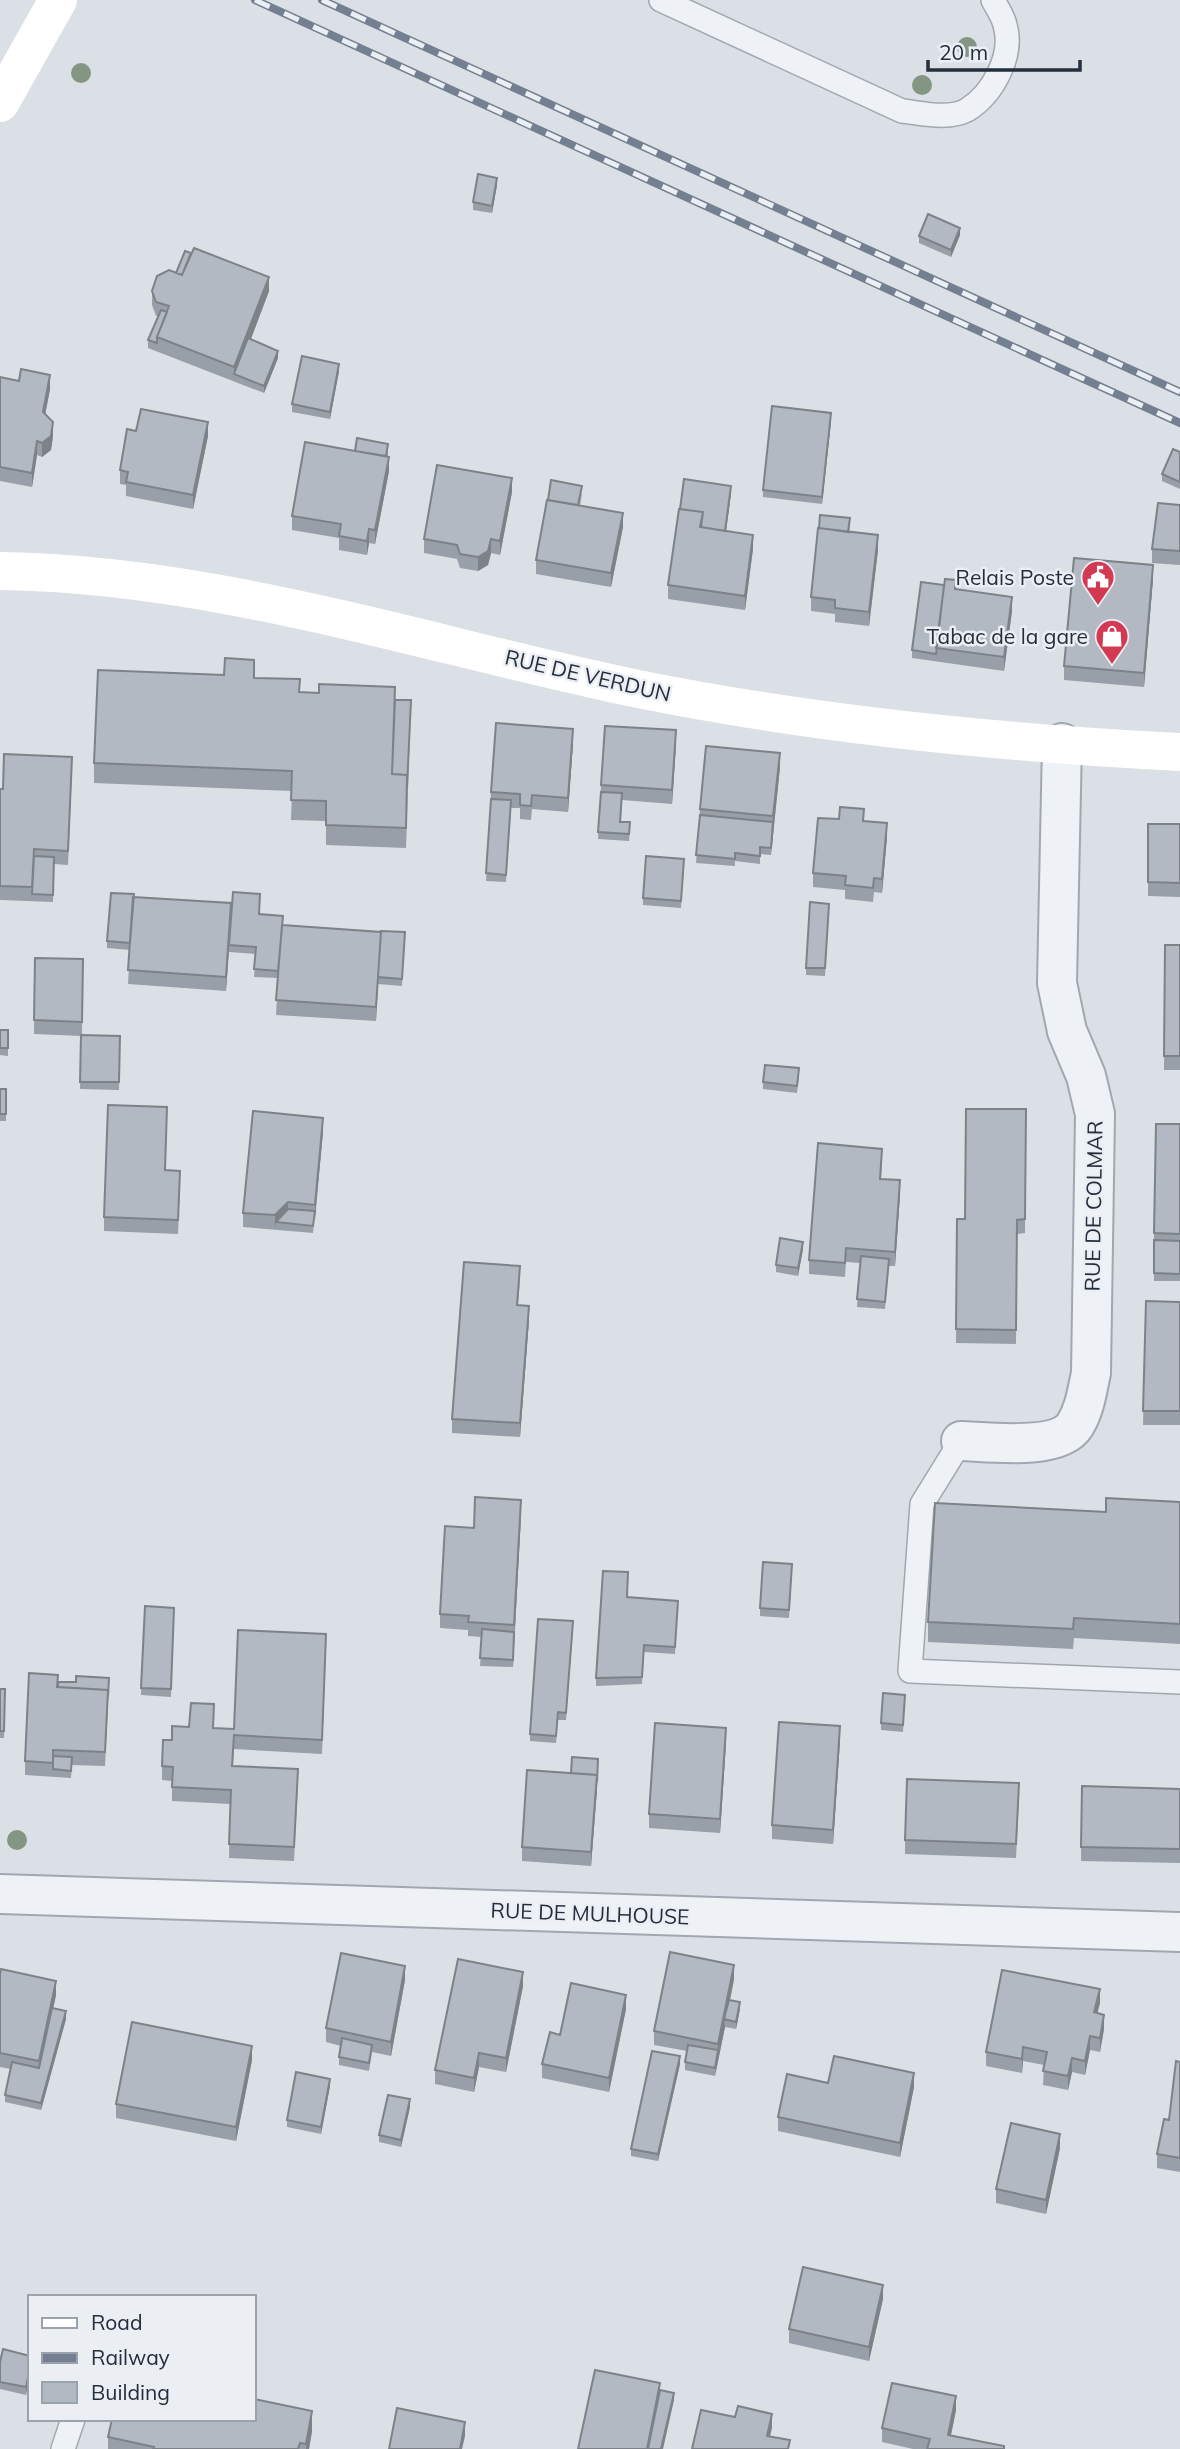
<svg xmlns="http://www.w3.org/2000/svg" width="1180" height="2449" viewBox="0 0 1180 2449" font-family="Mulish,sans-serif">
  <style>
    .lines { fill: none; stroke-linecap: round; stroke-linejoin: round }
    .lane-casing { stroke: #a1a7b0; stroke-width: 26 }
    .street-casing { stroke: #a1a7b0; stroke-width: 42 }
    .lane { stroke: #eef1f5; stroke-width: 23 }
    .street { stroke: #eef1f5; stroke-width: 38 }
    .secondary { stroke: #fff; stroke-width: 38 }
    .rail-casing { stroke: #748091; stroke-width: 8 }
    .rail { stroke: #ebeff4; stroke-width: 5; stroke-dasharray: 16; stroke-linecap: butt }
    .tree { fill: #829683 }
    .wall { fill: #999fa8 }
    .shaded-wall { fill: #7d8288 }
    .building { fill: #b2b9c3; stroke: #7d8288; stroke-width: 2 }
    .labels { text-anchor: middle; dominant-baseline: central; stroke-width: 5; stroke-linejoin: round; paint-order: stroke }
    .poi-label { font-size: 21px; fill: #252e3d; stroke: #ebeff4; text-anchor: end }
    .street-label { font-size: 21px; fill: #252e3d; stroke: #ebeff4 }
  </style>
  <rect width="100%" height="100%" fill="#dbe0e6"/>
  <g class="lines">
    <defs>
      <path id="lane" d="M661,0L902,111C921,113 949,120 967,110C993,94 1014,55 1005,25C1003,16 997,8 993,0
        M961,1441L922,1504L910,1671L1180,1682
        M63,2449L73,2419"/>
      <path id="street" d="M961,1441C989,1442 1059,1451 1075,1425C1085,1409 1087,1391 1091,1373L1095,1114L1086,1076L1067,1031L1057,983L1062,743
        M0,1894L1180,1932"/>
    </defs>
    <!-- lane casing -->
    <use href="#lane" class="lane-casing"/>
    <!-- street casing -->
    <use href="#street" class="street-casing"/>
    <!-- lane -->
    <use href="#lane" class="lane"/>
    <!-- street -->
    <use href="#street" class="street"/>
    <!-- secondary -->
    <path class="secondary" d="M0,103L58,0
      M0,571C220,574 429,646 643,690C819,725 1001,743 1180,752"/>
    <defs>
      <path id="rail" d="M255,0L1180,423
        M322,0L1180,392"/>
    </defs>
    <!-- rail casing -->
    <use href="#rail" class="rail-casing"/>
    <!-- rail -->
    <use href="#rail" class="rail"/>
  </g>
  <!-- trees -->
  <g class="tree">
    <circle cx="967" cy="47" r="10"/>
    <circle cx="81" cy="73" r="10"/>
    <circle cx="922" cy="85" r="10"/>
    <circle cx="17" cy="1840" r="10"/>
  </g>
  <!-- wall -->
  <path class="wall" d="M497,185L492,213L473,210V202Z
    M960,235L951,257L919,243V236Z
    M176,273L269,291L251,339L278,358L264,393L148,348V340L158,316H156L152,305V291Z
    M339,371L330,419L292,412V404Z
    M0,377L50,389L45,415L53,436L51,450L42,457L37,455L32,487L0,481Z
    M831,421L822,504L763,497V490Z
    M136,431L208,436L193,509L126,496V485L120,484V470Z
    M355,451H388V457L389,471L375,544L369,543L367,555L339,550V538L292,530V516Z
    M1180,452V489L1162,481V474Z
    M512,492L500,555L491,553L488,565L478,571L460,568L457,559L424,553V539Z
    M582,493L580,506L623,527L611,587L536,574V560Z
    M731,494L726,531L753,549L745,610L668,599V585Z
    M1180,505V565L1152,563V549Z
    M850,526L849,532L878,550L869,626L835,622V614L811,611V597Z
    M1153,579L1144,687L1064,680V666Z
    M956,590L1012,611L1004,671L912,658V650Z
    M254,678L300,692L411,700L406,848L326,845V821L291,820L292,791L94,783V763Z
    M573,743L568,812L532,809L531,820L520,819V808H511L506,882L486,881L491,792Z
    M676,744L672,804L622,800L621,822L630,830L629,841L598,839L601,785Z
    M780,767L771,855L760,854V864L735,861V866L696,863L700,809Z
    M72,771L68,865L54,864L53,902L0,900V789Z
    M864,821L887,837L882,893L874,892L873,902L845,899V890L813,887V873Z
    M1148,824H1180V897L1148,896Z
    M684,866L681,908L643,905V898Z
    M134,897L231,917L259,914L283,925L405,939L402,986L378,984L376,1021L276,1015L278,978L254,977L256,954L229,952V950L226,991L128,984L130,950L107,948V941Z
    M829,911L825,976L806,975V968Z
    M1165,945H1180V1070H1164Z
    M35,958L83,959L82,1035L120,1036L119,1090L80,1089L81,1036L34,1034Z
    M0,1030H8V1056L0,1055Z
    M799,1076L797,1093L763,1089V1082Z
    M0,1089H6V1121H0Z
    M1026,1109L1025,1233L1017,1234L1016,1344L956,1343L957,1219H965Z
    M1180,1124V1281H1154V1233Z
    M323,1132L313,1233L243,1227V1213Z
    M882,1163L881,1179L900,1194L895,1266H889L885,1309L857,1307L860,1263L846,1262L845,1277L809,1274V1260Z
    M165,1170L180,1185L178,1234L104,1231V1217Z
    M803,1249L798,1276L776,1272V1265Z
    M520,1280L518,1305L529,1320L520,1437L452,1433V1419Z
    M1146,1301L1180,1302V1425H1143Z
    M1180,1502V1644L1074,1638L1073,1649L928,1642V1622L1106,1512Z
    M521,1514L513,1667L480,1666L482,1637L468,1636V1630L440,1628V1614L474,1528Z
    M792,1571L789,1618L760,1616V1608Z
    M627,1597L678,1601L675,1654L644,1652L642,1684L596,1686V1678Z
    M145,1606L174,1608L171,1697L141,1695Z
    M573,1629L566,1720H558L556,1743L530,1741V1734Z
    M326,1648L322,1754L234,1749L233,1766L298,1783L294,1861L229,1858L230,1804L172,1801V1781L162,1780V1766L172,1740L213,1728L234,1729Z
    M58,1682L109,1685L105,1766L72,1765L71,1778L25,1775V1761Z
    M0,1689H5L4,1738H0Z
    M905,1695L903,1732L881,1730V1723Z
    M840,1740L833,1844L772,1839V1825Z
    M726,1742L720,1833L649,1828V1814Z
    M598,1759L597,1789L591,1866L522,1861V1847L571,1773Z
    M1082,1786L1180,1789V1863L1081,1861Z
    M1019,1797L1016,1858L905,1854V1840Z
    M0,1974L56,1995L53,2009L66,2019L41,2110L5,2102V2095L11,2069L0,2067Z
    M734,1979L730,2000L740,2009L736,2029L725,2027L715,2076L685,2070V2062L687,2051L654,2045V2031Z
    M405,1980L391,2056L372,2052L369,2071L339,2065V2057L341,2046L326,2042V2028Z
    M523,1986L506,2072L479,2067L474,2092L435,2084V2070Z
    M1100,2003L1097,2013L1104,2029L1100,2052L1090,2050L1085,2075L1072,2072L1068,2090L1043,2085L1044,2065L1023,2061L1022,2073L986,2066V2052Z
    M626,2009L609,2092L542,2078V2064L560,2035Z
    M252,2060L236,2141L116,2118V2104Z
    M1180,2062V2172L1157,2168V2154L1169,2120Z
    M680,2064L658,2161L631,2156V2149Z
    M828,2083L914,2087L900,2157L778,2131V2117Z
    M330,2086L321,2134L287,2127V2120Z
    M410,2107L401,2147L379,2142V2135Z
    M1060,2148L1046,2214L996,2203V2189Z
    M883,2299L869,2361L789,2343V2329Z
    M30,2356L26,2395L0,2389V2362Z
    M956,2410L951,2435L1004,2449H913L882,2442V2428Z
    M312,2431L309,2449H108V2437Z"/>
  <!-- shaded-wall -->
  <path class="shaded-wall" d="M497,178V185L492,213V206Z
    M960,228V235L951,257V250Z
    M269,277V291L237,375L234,374V367Z
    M278,351V358L264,393V386Z
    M339,364V371L330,419V412Z
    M50,375V389L43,426V412Z
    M831,413V421L822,504V497Z
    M53,422V436L51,450L42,457V443Z
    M208,422V436L193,509V495Z
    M37,441V455L32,487V473Z
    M389,457V471L375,544V530Z
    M512,478V492L500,555V541Z
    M731,486V494L724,545V537Z
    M623,513V527L611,587V573Z
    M369,529V543L367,555V541Z
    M753,535V549L745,610V596Z
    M878,535V550L869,626V612Z
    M491,539V553L488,565L478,571V557Z
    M1153,565V579L1144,687V673Z
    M1012,597V611L1004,671V657Z
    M573,729V743L568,812V798Z
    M676,730V744L672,804V790Z
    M780,753V767L771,855L773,816Z
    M887,823V837L882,893V879Z
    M231,917L226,991V977Z
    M378,977V984L376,1021V1007Z
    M323,1118V1132L315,1219V1205Z
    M900,1180V1194L895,1266V1252Z
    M288,1202V1216L276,1222L275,1229V1215Z
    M803,1242V1249L798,1276V1268Z
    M529,1306V1320L520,1437V1423Z
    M521,1500V1514L513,1667V1660Z
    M840,1726V1740L833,1844V1830Z
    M726,1728V1742L720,1833V1819Z
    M598,1759L597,1789L591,1866V1852Z
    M734,1965V1979L726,2020L724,2019L725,2027L715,2076L718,2044Z
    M405,1966V1980L391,2056V2042Z
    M523,1972V1986L506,2072V2058Z
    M56,1981V1995L39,2075V2061Z
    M1100,1989V2003L1094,2026V2012Z
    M626,1995V2009L609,2092V2078Z
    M740,2002V2009L736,2029V2022Z
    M66,2011V2019L41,2110V2103Z
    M1104,2015V2029L1100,2052V2038Z
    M1090,2036V2050L1085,2075V2061Z
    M252,2046V2060L236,2141V2127Z
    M1023,2047V2061L1022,2073V2059Z
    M479,2053V2067L474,2092V2078Z
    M680,2056V2064L658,2161V2154Z
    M1072,2058V2072L1068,2090V2076Z
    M914,2073V2087L900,2157V2143Z
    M330,2079V2086L321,2134V2127Z
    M410,2099V2107L401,2147V2140Z
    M1060,2134V2148L1046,2214V2200Z
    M883,2285V2299L869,2361V2347Z
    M30,2368V2375L26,2395V2387Z
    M660,2383V2397L650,2449H647Z
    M674,2393V2400L663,2449H661Z
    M956,2396V2410L948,2449V2435Z
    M312,2411V2431L309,2449H306V2444Z
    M772,2414V2428L767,2449V2436Z
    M465,2422V2436L462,2449H460Z"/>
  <!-- building -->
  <path class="building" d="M478,174L497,178L492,206L473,202Z
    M928,214L960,228L951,250L919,236Z
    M194,248L269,277L234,367L157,337L169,306L156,302L152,291L157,276L169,270L182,275Z
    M185,251L191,253L182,275L176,273Z
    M161,310L167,312L157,337V343L148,340Z
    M248,338L278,351L264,386L234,374Z
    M302,356L339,364L330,412L292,404Z
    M21,369L50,375L43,412L53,422L51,436L42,443L37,441L32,473L0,467V377L19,381Z
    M772,406L831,413L822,497L763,490Z
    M141,409L208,422L193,495L126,482L128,472L120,470L127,429L136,431Z
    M357,438L388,444L386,456L355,451Z
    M305,442L389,457L375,530L369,529L367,541L339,536L341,524L292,516Z
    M1173,449L1180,452V482L1162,474Z
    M437,465L512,478L500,541L491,539L488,551L478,557L460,554L457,545L424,539Z
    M684,479L731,486L725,531L701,527L703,512L680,509Z
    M551,480L582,486L578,505L548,500Z
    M547,500L623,513L611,573L536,560Z
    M1158,503L1180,505V551L1152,549Z
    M679,509L703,512L700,527L753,535L745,596L668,585Z
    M820,515L850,518L848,532L819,528Z
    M818,528L878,535L869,612L835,608V600L811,597Z
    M1074,558L1153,565L1144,673L1064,666Z
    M945,579L956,580L955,589L1012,597L1004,657L936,648Z
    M921,582L944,585L936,654L912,650Z
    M225,658L254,660V678L300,679L299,692L319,693V684L395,687L392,774L407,775L406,828L326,825V801L291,800L292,771L94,763L98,670L224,675Z
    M395,700H411L407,787V775L392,774Z
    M496,723L573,729L568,798L532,795L531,806L520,805V794L491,792Z
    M605,726L676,730L672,790L601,785Z
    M706,746L780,753L773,816L700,809Z
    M4,754L72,757L68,851L34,849L32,887L0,886V789H3Z
    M601,792L622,793L620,822H630L629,834L598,832Z
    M491,799L511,800L506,875L486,873Z
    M840,807L864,809L863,821L887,823L882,879L874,878L873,888L845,885L846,876L813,873L818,818L839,819Z
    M700,815L773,822L771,848L760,847V856L735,853V859L696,855Z
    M1148,824H1180V883L1148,882Z
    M34,856L54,857L53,895L32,894Z
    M646,856L684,859L681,901L643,898Z
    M233,892L260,894L259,914L283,916L278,971L254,969L256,947L229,945Z
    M111,893L134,894L130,943L107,941Z
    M133,897L231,903L226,977L128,970Z
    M810,902L829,904L825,968H806Z
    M282,925L381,932L376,1007L276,1000Z
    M381,931L405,932L402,979L378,977Z
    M1165,945H1180V1056H1164Z
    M35,958L83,959L82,1022L34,1020Z
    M0,1030H8V1048H0Z
    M81,1035L120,1036L119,1082H80Z
    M765,1065L799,1068L797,1086L763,1082Z
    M0,1089H6V1114H0Z
    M108,1105L167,1107L165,1170L180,1171L178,1220L104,1217Z
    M966,1109H1026L1025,1219L1017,1220L1016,1330L956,1329L957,1219H965Z
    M253,1111L323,1118L315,1205L288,1202L275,1215L243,1213Z
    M1156,1124H1180V1234L1154,1233Z
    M818,1143L882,1149L880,1179L900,1180L895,1252L846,1248L845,1263L809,1260Z
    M288,1209L315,1211L313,1226L276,1222Z
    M780,1238L803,1242L798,1268L776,1265Z
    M1154,1240L1180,1241V1274L1154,1273Z
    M861,1256L889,1259L885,1302L857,1299Z
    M464,1262L520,1266L517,1305L529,1306L520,1423L452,1419Z
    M1146,1301L1180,1302V1411H1143Z
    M475,1497L521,1500L514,1625L468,1622L469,1616L440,1614L445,1526L474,1528Z
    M1106,1498L1180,1502V1624L1074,1618L1073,1629L928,1622L935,1503L1106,1512Z
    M763,1562L792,1564L789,1610L760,1608Z
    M603,1571L628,1572L627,1597L678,1601L675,1647L644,1645L642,1677L596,1678Z
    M145,1606L174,1608L171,1689L141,1688Z
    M538,1619L573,1621L566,1713L558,1712L556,1736L530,1734Z
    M482,1629L514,1632L513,1660L480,1658Z
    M238,1630L326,1634L322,1740L234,1735L232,1766L298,1769L294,1847L229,1844L231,1790L172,1787L173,1767L162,1766L163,1740H172V1726L189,1727L191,1703L214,1704L213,1728L234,1729Z
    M29,1673L58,1675L57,1687L108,1690L105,1752L53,1750V1763L25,1761Z
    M76,1676L109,1678L108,1697V1690L58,1687V1682H76Z
    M0,1689H5L4,1731H0Z
    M883,1693L905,1695L903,1725L881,1723Z
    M779,1722L840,1726L833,1830L772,1825Z
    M655,1723L726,1728L720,1819L649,1814Z
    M53,1756L72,1757L71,1771L53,1769Z
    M572,1757L598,1759L597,1782V1775L571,1773Z
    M527,1770L597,1775L591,1852L522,1847Z
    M907,1779L1019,1783L1016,1844L905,1840Z
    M1082,1786L1180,1789V1849L1081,1847Z
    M670,1952L734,1965L718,2044L654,2031Z
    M341,1953L405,1966L391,2042L326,2028Z
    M458,1959L523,1972L506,2058L479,2053L474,2078L435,2070Z
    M1,1969L56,1981L39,2061L0,2053V1974Z
    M1002,1970L1100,1989L1094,2012L1104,2015L1100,2038L1090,2036L1085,2061L1072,2058L1068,2076L1043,2071L1047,2052L1023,2047L1022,2059L986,2052Z
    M571,1983L626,1995L609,2078L542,2064L550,2032L560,2035Z
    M729,2000L740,2002L736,2022L724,2019Z
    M52,2008L66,2011L41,2103L5,2095L12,2062L39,2068Z
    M132,2022L252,2046L236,2127L116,2104Z
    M342,2038L372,2045L369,2063L339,2057Z
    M688,2045L718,2050L715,2068L685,2062Z
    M652,2051L680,2056L658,2154L631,2149Z
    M834,2056L914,2073L900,2143L778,2117L787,2074L828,2083Z
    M1176,2061L1180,2062V2158L1157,2154L1164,2119L1169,2120Z
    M296,2072L330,2079L321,2127L287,2120Z
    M388,2095L410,2099L401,2140L379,2135Z
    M1011,2123L1060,2134L1046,2200L996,2189Z
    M803,2267L883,2285L869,2347L789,2329Z
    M3,2349L30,2356V2368L26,2387L0,2382V2362Z
    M595,2370L660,2383L647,2449H578Z
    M892,2383L956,2396L948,2435L1004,2446V2449H927L930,2439L882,2428Z
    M660,2390L674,2393L661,2449H648Z
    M254,2399L312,2411L306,2444L300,2443L298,2449H153L154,2447L108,2437L112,2419H254Z
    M738,2406L772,2414L767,2436L790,2440L788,2449H692L701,2410L735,2417Z
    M397,2408L465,2422L460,2449H389Z"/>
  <!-- icons -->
  <defs>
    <symbol id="civic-pin" viewBox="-11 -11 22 30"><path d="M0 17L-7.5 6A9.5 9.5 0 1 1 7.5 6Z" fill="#d33953" stroke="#ebeff4"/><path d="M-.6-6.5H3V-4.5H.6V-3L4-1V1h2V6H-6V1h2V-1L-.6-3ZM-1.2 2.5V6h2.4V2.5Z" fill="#fff"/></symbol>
    <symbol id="shop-pin" viewBox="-11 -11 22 30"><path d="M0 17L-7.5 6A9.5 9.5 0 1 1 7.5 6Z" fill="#d33953" stroke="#ebeff4"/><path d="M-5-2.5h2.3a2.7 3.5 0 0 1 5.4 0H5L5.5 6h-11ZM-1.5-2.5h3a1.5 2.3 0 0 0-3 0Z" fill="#fff"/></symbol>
  </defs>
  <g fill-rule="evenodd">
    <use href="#civic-pin" x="1079" y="558" width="38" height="52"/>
    <use href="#shop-pin" x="1093" y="617" width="38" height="52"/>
  </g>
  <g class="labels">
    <!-- poi labels -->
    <g class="poi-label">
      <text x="1074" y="577">Relais Poste</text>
      <text x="1088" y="636">Tabac de la gare</text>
    </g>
    <!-- street labels -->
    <g class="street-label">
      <text transform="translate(588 675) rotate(13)">RUE DE VERDUN</text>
      <text transform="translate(1093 1206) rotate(-89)">RUE DE COLMAR</text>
      <text transform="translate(590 1913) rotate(2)">RUE DE MULHOUSE</text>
    </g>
  </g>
  <!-- legend -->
  <rect x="28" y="2295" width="228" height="126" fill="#ebeff4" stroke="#9ca2ab" stroke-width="2"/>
  <rect x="42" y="2318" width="35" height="10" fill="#ffffff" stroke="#9ca2ab" stroke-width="2"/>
  <text x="91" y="2330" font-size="21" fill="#252e3d">Road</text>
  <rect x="42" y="2353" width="35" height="10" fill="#748091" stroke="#9ca2ab" stroke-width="2"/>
  <text x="91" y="2365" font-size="21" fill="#252e3d">Railway</text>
  <rect x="42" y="2382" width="35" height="21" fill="#b2b9c3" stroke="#9ca2ab" stroke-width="2"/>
  <text x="91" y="2400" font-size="21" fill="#252e3d">Building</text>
  <!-- scale -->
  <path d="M928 60v10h152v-10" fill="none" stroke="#252e3d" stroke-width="3.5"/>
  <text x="939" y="60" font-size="21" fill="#252e3d" stroke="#ebeff4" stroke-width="5" paint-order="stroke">20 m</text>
</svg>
